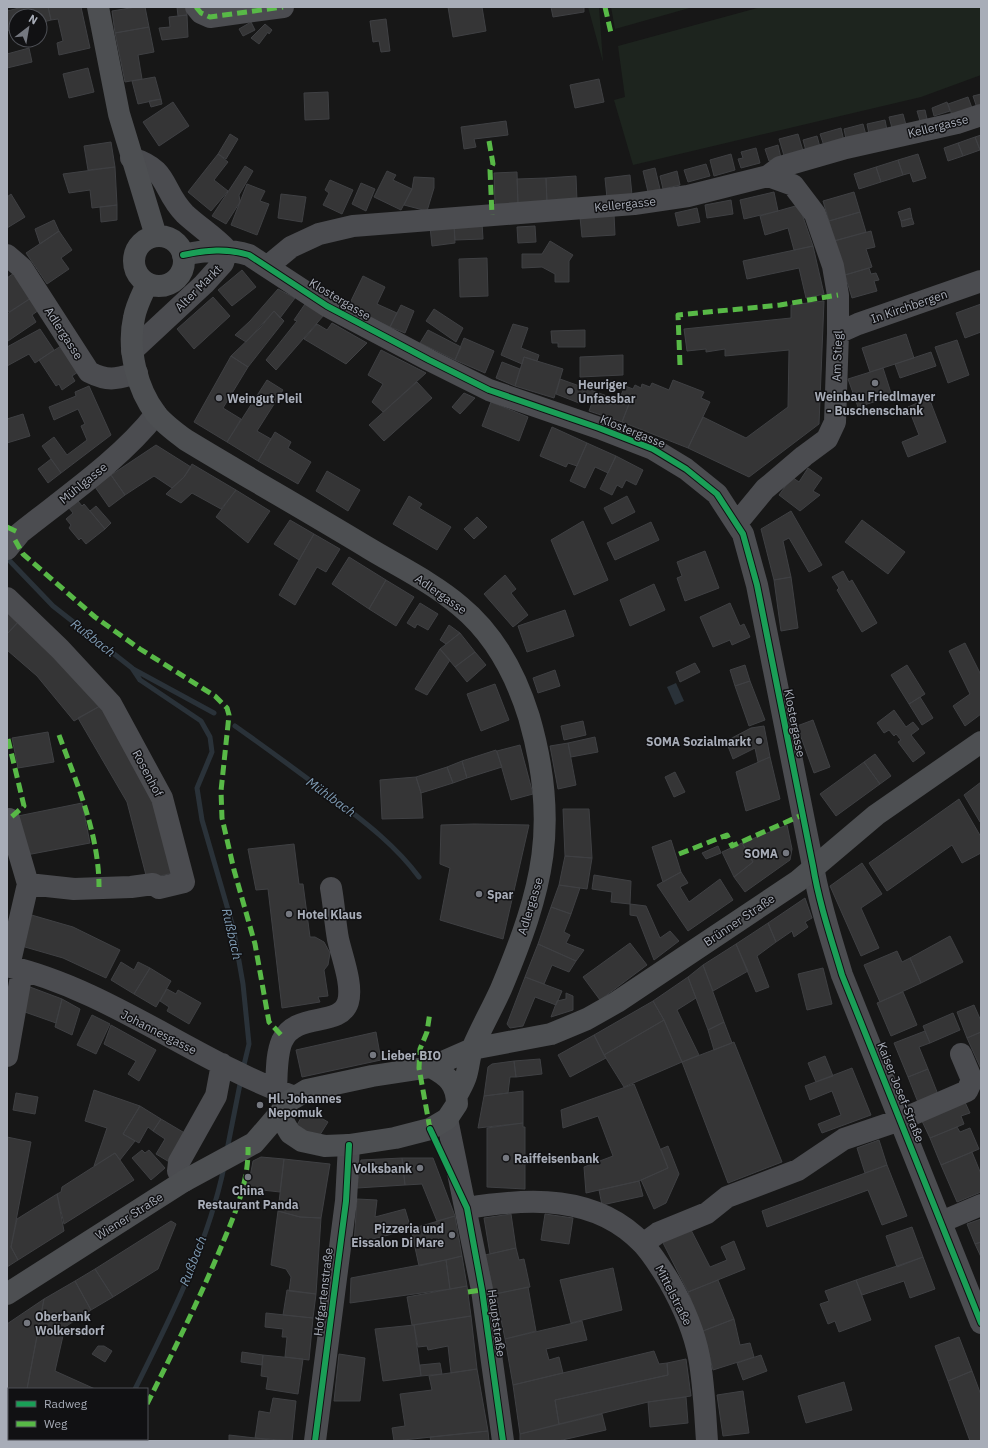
<svg xmlns="http://www.w3.org/2000/svg" width="988" height="1448" viewBox="0 0 988 1448" font-family="'IBM Plex Sans',sans-serif">
  <style>
    .green { fill: #1d241e }
    .water { fill: #2a3239 }
    .lines { fill: none; stroke-linecap: round; stroke-linejoin: round }
    .stream { stroke: #2a3239; stroke-width: 5 }
    .building { fill: #353536; stroke: #3f4043 }
    .minor { stroke: #4b4c50; stroke-width: 22 }
    .major { stroke: #4d4f52; stroke-width: 22 }
    .quiet { stroke: #58b947; stroke-width: 5; stroke-dasharray: 10 5; stroke-linecap: butt }
    .cycleway-casing { stroke: #111113; stroke-width: 8 }
    .cycleway { stroke: #1a9f57; stroke-width: 6 }
    .poi-dot { fill: #757880; stroke: #111113; stroke-width: 1.5 }
    .labels { text-anchor: middle; dominant-baseline: central; stroke-width: 3; stroke-linejoin: round; paint-order: stroke }
    .street-label { font-size: 12px; fill: #a8adb8; stroke: #111113 }
    .poi-label { font-size: 12px; font-weight: bold; fill: #a8adb8; stroke: #111113; text-anchor: start }
    .water-label { font-size: 13px; font-style: italic; fill: #7f9bb3; stroke: #111113 }
  </style>
  <rect width="100%" height="100%" fill="#171717"/>
  <!-- green -->
  <path class="green" d="M588,7H599L603,62Z
    M611,7H693L615,29Z
    M761,7H981V75L921,97L633,165L614,100L625,97L618,46Z"/>
  <!-- water -->
  <path class="water" d="M676,683L684,701L675,705L667,687Z"/>
  <g class="lines">
    <!-- stream -->
    <path class="stream" d="M7,558L53,606L132,668L140,680L201,721L210,737L212,752L197,788L202,820L233,927L243,984L249,1044L243,1069
      M133,669L214,713
      M235,726C269,750 303,775 336,800C366,823 396,846 419,877
      M227,1150L241,1079
      M135,1389C170,1319 208,1244 224,1167
      M109,1441L110,1439"/>
  </g>
  <!-- building -->
  <path class="building" d="M23,7H48L51,20L40,23V16H16V29L7,31V11Z
    M48,7H81L90,48L59,55L57,43L63,41L58,19L51,20Z
    M136,7H145L149,27L115,33L112,11Z
    M177,7H186L187,15L178,16Z
    M448,7H482L486,31L453,37Z
    M551,7H584V12L553,17Z
    M187,15L188,37L162,40L159,28L170,27L169,17Z
    M386,19L390,51L381,52L379,41L373,42L370,21Z
    M251,22L255,30L243,36L239,29Z
    M265,24L272,30L269,34L268,32L259,44L251,38Z
    M149,27L154,52L138,55L142,79L125,82L115,33Z
    M29,48L32,62L7,68V54Z
    M88,68L94,92L69,98L63,74Z
    M155,77L161,99L138,104L132,81Z
    M599,79L604,102L575,108L570,85Z
    M328,92L329,119L305,120L304,93Z
    M981,94V107L977,108L973,96Z
    M968,97L972,108L952,115L948,104Z
    M161,99L162,104L151,107L149,101Z
    M173,102L189,126L159,146L143,122Z
    M947,102L950,111L934,116L932,108Z
    M925,110L927,119L920,121L917,111Z
    M903,114L906,125L892,128L889,117Z
    M885,120L887,130L869,134L867,124Z
    M506,121L508,135L474,139L476,147L464,149L461,127Z
    M863,124L866,135L846,139L844,129Z
    M841,128L844,141L824,146L820,134Z
    M230,134L238,139L226,159L218,154Z
    M798,134L804,154L785,159L779,139Z
    M981,135V150H980L975,137Z
    M817,136L820,147L806,151L803,140Z
    M975,137L980,150L963,156L958,143Z
    M111,142L115,167L88,170L84,146Z
    M958,143L963,156L948,161L944,148Z
    M778,145L781,158L769,161L765,149Z
    M756,148L760,163L741,168L738,159L743,158L741,152Z
    M218,154L228,162L214,180L228,191L211,211L188,192Z
    M731,154L735,170L714,176L710,160Z
    M918,154L926,178L913,182L910,173L903,175L898,160Z
    M898,160L903,175L881,182L876,167Z
    M706,164L710,176L688,182L684,170Z
    M245,166L253,171L239,195L240,202L226,224L212,216Z
    M115,167L117,205L92,208L90,190L69,193L63,174Z
    M876,167L881,182L859,189L854,174Z
    M655,168L660,189L648,192L643,171Z
    M387,171L396,175L393,180L412,189L401,210L374,197Z
    M677,171L680,185L663,189L660,176Z
    M517,172L518,204H495L494,173Z
    M630,175L632,195L607,198L605,178Z
    M576,176L577,201L547,203L546,178Z
    M414,177L434,178V188L427,211L404,205L412,189Z
    M546,178L547,203L518,204L517,179Z
    M330,180L353,190L342,214L323,205L329,193L325,190Z
    M361,183L375,189L366,211L352,204Z
    M247,184L265,191L260,201L269,204L257,235L231,225Z
    M774,192L778,211L744,219L740,200Z
    M854,192L860,212L829,221L823,201Z
    M11,194L25,217L7,228V197Z
    M281,194L306,197L302,222L278,218Z
    M731,200L733,214L707,218L705,205Z
    M117,205V220L101,222L100,207Z
    M799,205L813,246L794,250L788,228L765,235L760,216Z
    M697,208L700,222L678,226L675,213Z
    M910,208L912,218L901,221L898,212Z
    M860,212L866,232L834,241L829,221Z
    M614,214L615,235L582,237L580,217Z
    M912,218L914,224L902,227L901,221Z
    M54,220L59,231L40,244L35,229Z
    M482,223L483,239L455,240L454,225Z
    M454,225L455,243L432,246L430,227Z
    M535,226L536,242L518,243L517,227Z
    M59,231L72,250L61,258L69,269L47,284L26,253Z
    M871,231L875,247L866,249L872,267L845,275L834,241Z
    M550,241L573,255L569,261V282H555V274L542,267L522,268V254H542Z
    M813,246L824,294L806,298L799,268L747,279L743,261Z
    M487,258L488,296L460,297L459,259Z
    M869,268L871,274L876,273L879,280L874,281L877,291L852,298L845,275Z
    M242,270L256,287L232,306L218,290Z
    M14,273L31,298L9,312L7,309V278Z
    M363,276L385,287L377,304L397,313L390,327L348,307Z
    M278,289L295,298L280,318L274,311L246,342L235,335L250,321Z
    M213,297L230,316L194,349L177,329Z
    M31,298L39,310L32,315L36,322L8,341L7,314Z
    M824,301L819,424L749,477L688,448L703,417L746,438L788,407L789,350L725,356V349L706,352V349L687,351L684,329L791,318V305Z
    M305,304L324,315L276,370L266,360L297,321L294,320Z
    M981,304V332L965,338L956,313Z
    M401,305L414,311L405,333L390,327Z
    M434,309L463,328L456,342L426,321Z
    M274,311L284,321L248,367L231,356L260,328Z
    M332,323L367,343L346,364L304,339L317,324L327,330Z
    M513,324L528,328L521,348L539,355L537,361L524,357L522,364L501,355Z
    M40,329L54,350L35,363L29,354L7,366V347Z
    M428,330L461,347L455,360L420,343Z
    M585,330V347H558V343H552L551,331Z
    M906,334L914,358L870,372L862,348Z
    M464,338L494,351L485,373L455,360Z
    M957,340L969,375L948,383L935,347Z
    M61,346L78,372L72,376L75,381L62,390L59,384L56,386L39,360Z
    M381,350L426,373L383,412L372,402L383,384L368,375Z
    M931,352L936,366L900,378L895,364Z
    M623,355V375L580,377V357Z
    M231,356L248,367L223,408L241,419L227,442L194,422Z
    M524,357L563,369L554,398L515,386Z
    M502,362L520,369L515,386L496,378Z
    M883,368L892,396L858,407L848,379Z
    M560,379L585,388L579,403L556,394Z
    M267,380L283,390L257,431L271,439L258,461L227,442Z
    M673,380L704,392L701,398L710,402L688,448L622,422L629,404L619,400L625,386L633,389L635,385L641,388L642,384L650,387L652,383L669,390Z
    M417,382L432,398L384,441L369,425Z
    M89,386L111,435L61,473L42,446L54,437L67,455L87,440L81,426L85,424L78,409L54,420L49,407L76,396L75,392Z
    M585,388L596,392L594,398L583,394Z
    M596,392L629,404L622,422L589,411Z
    M464,393L475,398L460,414L452,407Z
    M929,398L946,442L908,457L902,442L919,435L908,407Z
    M491,402L528,417L519,441L482,426Z
    M23,414L30,436L7,443V419Z
    M552,427L587,443L577,466L568,463L566,467L540,456Z
    M275,432L291,442L288,448L311,462L298,484L258,461Z
    M587,443L616,456L608,473L595,467L585,488L570,481Z
    M156,445L191,467L184,477L172,488L154,476L125,495L111,475Z
    M616,456L643,470L636,485L626,480L622,488L617,485L612,495L600,489Z
    M51,459L61,473L48,483L38,469Z
    M192,464L236,490L221,509L192,493L181,503L166,494L184,477Z
    M808,468L822,478L813,491L820,495L800,511L779,495L792,477L799,482Z
    M327,471L360,490L348,511L316,491Z
    M111,475L125,495L109,507L95,487Z
    M236,490L270,511L248,543L216,517Z
    M409,496L422,504L419,508L451,527L437,550L393,524Z
    M627,496L635,512L612,524L604,508Z
    M78,501L82,506L84,504L105,529L86,544L81,538L79,540L69,528L71,525L66,519L73,513L69,508Z
    M96,506L111,523L105,529L90,511Z
    M791,511L822,565L809,572L789,538L783,541L791,577L774,580L761,529Z
    M477,517L487,527L474,539L464,529Z
    M290,520L314,534L299,560L274,544Z
    M862,520L905,552L888,574L845,542Z
    M583,521L608,580L574,595L551,540Z
    M651,522L659,540L615,560L607,543Z
    M314,534L340,549L326,572L317,567L295,605L279,595Z
    M705,551L719,588L685,601L677,578L682,576L677,562Z
    M349,557L386,580L369,609L332,584Z
    M843,571L849,582L852,580L877,623L862,632L837,590L839,588L832,577Z
    M505,575L516,589L511,593L528,615L513,627L484,594Z
    M791,577L798,628L781,631L774,580Z
    M386,580L414,597L396,626L369,609Z
    M654,584L665,610L630,626L620,600Z
    M420,603L438,614L428,630L417,624L415,628L407,623Z
    M730,603L740,626L744,624L750,637L732,645L730,640L713,647L700,617Z
    M7,607L20,620L7,634Z
    M565,610L574,636L527,652L518,626Z
    M20,620L100,706L74,721L37,676L7,650V634Z
    M449,625L460,633L446,644L440,640Z
    M460,633L475,652L455,667L440,649Z
    M965,643L981,675V714L965,726L953,706L970,694L949,651Z
    M440,649L450,660L427,695L415,689Z
    M475,652L486,665L467,682L455,667Z
    M695,663L700,672L680,682L676,672Z
    M745,665L750,681L735,686L730,670Z
    M907,665L925,694L909,704L891,675Z
    M555,670L560,686L538,693L533,678Z
    M750,681L765,720L749,726L735,686Z
    M495,684L509,720L481,731L467,694Z
    M920,697L933,718L922,725L909,704Z
    M100,706L155,795L177,872L147,879L127,802L78,718Z
    M894,710L906,727L913,722L919,729L911,735L925,753L913,762L898,742L901,740L896,734L894,736L889,730L884,733L877,723Z
    M813,720L830,767L814,773L797,726Z
    M583,721L586,735L564,740L561,726Z
    M764,726L770,757L758,762L755,748L733,759L726,741L751,728Z
    M48,732L54,762L18,768L12,738Z
    M595,737L598,752L571,757L568,743Z
    M568,743L576,785L558,789L550,746Z
    M520,745L533,794L511,800L497,751Z
    M496,750L502,767L467,778L462,761Z
    M875,754L891,776L880,784L864,762Z
    M770,757L780,799L746,811L736,772Z
    M462,761L467,778L453,783L447,767Z
    M864,762L880,784L836,816L820,794Z
    M447,767L453,783L421,793L416,777Z
    M675,772L685,792L674,797L665,777Z
    M416,777L421,793L423,818L382,819L380,780Z
    M981,782V821L980,822L964,795Z
    M959,799L981,837V853L962,863L952,845L887,891L869,863Z
    M82,803L90,843L21,856L13,817Z
    M563,809H589L592,858L565,856Z
    M474,824L529,825L503,939L440,920L450,868L440,864L441,825Z
    M787,825L792,849L790,860L745,892L734,877L753,862L742,843Z
    M671,840L681,872L663,882L652,847Z
    M742,843L753,862L734,877L722,852Z
    M294,844L299,884H303L310,937H315L324,942L330,953L328,965L324,970L328,996L318,997L320,1002L282,1008L268,889L256,890L248,849Z
    M718,846L721,853L706,859L702,853Z
    M565,856L592,858L587,889L559,885Z
    M862,863L882,894L861,908L879,948L861,956L830,886Z
    M681,872L688,883L680,887L689,902L720,879L733,900L688,931L657,885Z
    M594,875L631,881L630,904L611,902L612,892L592,889Z
    M559,885L580,888L571,914L551,907Z
    M805,898L812,918L805,922L808,927L794,937L792,931L776,942L768,923Z
    M630,904L646,906L660,938L670,931L679,941L654,960L637,916L630,915Z
    M551,907L571,914L564,932L570,935L566,943L584,950L576,961L538,944Z
    M28,914L73,927L120,950L106,978L63,958L18,945Z
    M768,923L776,942L757,956L769,987L756,992L736,944Z
    M950,936L963,962L921,983L910,958Z
    M630,943L647,965L600,1000L583,977Z
    M538,944L576,961L569,972L552,965L544,984L525,977Z
    M736,944L748,971L713,991L703,965Z
    M897,951L902,962L910,958L921,983L880,1002L864,965Z
    M121,962L134,970L138,962L150,968L134,994L111,980Z
    M703,965L724,1022L708,1030L688,977Z
    M150,968L171,981L156,1007L134,994Z
    M823,968L832,1004L807,1010L798,974Z
    M525,977L562,991L556,1005L535,997L523,1026L510,1028L507,1024Z
    M688,977L696,998L677,1010L699,1055L682,1062L664,1020L653,1001Z
    M30,987L62,999L56,1023L22,1011Z
    M167,989L176,994L178,990L201,1003L189,1024L167,1011L169,1007L160,1001Z
    M903,992L917,1025L891,1036L877,1003Z
    M566,993L573,996V1010L551,1017L557,1001L566,999Z
    M62,999L80,1009L72,1035L55,1027Z
    M653,1001L664,1020L604,1055L594,1035Z
    M974,1005L981,1021V1032L967,1038L957,1012Z
    M953,1013L960,1030L930,1043L923,1026Z
    M92,1015L110,1024L96,1054L77,1045Z
    M664,1020L682,1062L624,1087L604,1055Z
    M724,1022L732,1043L714,1050L708,1030Z
    M111,1025L156,1050L139,1081L128,1074L136,1061L104,1044Z
    M925,1031L930,1043L919,1047L928,1069L908,1077L894,1043Z
    M376,1032L381,1060L302,1077L296,1050Z
    M981,1032V1069L967,1038Z
    M594,1035L606,1058L570,1077L558,1055Z
    M734,1042L782,1162L728,1183L682,1062Z
    M825,1056L833,1076L816,1082L808,1063Z
    M540,1059L542,1074L516,1077L514,1061Z
    M514,1061L516,1077H510L508,1093L484,1096L488,1067L492,1064Z
    M852,1068L871,1115L822,1133L818,1124L841,1115L832,1091L810,1100L805,1086Z
    M928,1069L939,1097L919,1105L908,1077Z
    M634,1084L668,1168L639,1181L586,1193L584,1167L613,1156L598,1116L563,1128L561,1110Z
    M94,1090L140,1106L123,1134L135,1141L120,1160L115,1153L94,1166L107,1128L85,1121Z
    M523,1091V1123L478,1128L484,1096Z
    M16,1093L38,1097L35,1114L13,1110Z
    M964,1100L970,1113L961,1116L964,1124L930,1138L921,1119Z
    M140,1106L161,1119L153,1131L148,1127L139,1143L123,1134Z
    M306,1109L328,1122L318,1138L297,1125Z
    M161,1119L188,1135L171,1163L156,1154L165,1139L153,1131Z
    M523,1123V1127H525V1189L487,1187V1128Z
    M957,1127L960,1132L970,1128L979,1149L941,1165L930,1138Z
    M7,1137L31,1142L11,1247L18,1260L7,1267Z
    M879,1140L887,1165L865,1173L857,1148Z
    M668,1146L679,1174L666,1203L654,1209L641,1180L668,1168L661,1149Z
    M142,1150L145,1153L149,1150L165,1168L151,1180L132,1158Z
    M972,1152L981,1174V1192L957,1202L941,1165Z
    M115,1153L134,1180L64,1224L57,1194L61,1192L62,1187Z
    M261,1157L284,1159L280,1192L244,1188L246,1177H250L253,1161Z
    M402,1158L405,1185L357,1188L361,1160Z
    M402,1158H433L455,1216L437,1221L422,1184L405,1185Z
    M284,1159L330,1164L321,1218L300,1217L278,1211Z
    M887,1165L907,1216L882,1225L868,1190L767,1227L762,1211Z
    M639,1181L643,1196L602,1205L599,1190Z
    M57,1194L64,1231L18,1260L11,1247L17,1219Z
    M357,1199L377,1200L375,1217L405,1209L411,1229L354,1244Z
    M278,1211L300,1217L321,1218L316,1294L289,1291L291,1277L286,1269L271,1265Z
    M511,1214L516,1248L490,1254L484,1218Z
    M545,1214L573,1218L569,1244L541,1240Z
    M455,1216L462,1256L419,1266L411,1229Z
    M981,1219V1242L975,1244L967,1224Z
    M171,1221L176,1224L158,1269L113,1297L95,1269Z
    M688,1224L710,1267L727,1260L721,1247L734,1241L745,1269L688,1292L661,1239Z
    M912,1227L923,1257L897,1267L886,1236Z
    M981,1242V1257L975,1244Z
    M516,1248L519,1260L524,1259L530,1287L494,1294L485,1255Z
    M462,1256L467,1286L450,1289L446,1260Z
    M923,1257L935,1289L910,1298L904,1281L862,1295L856,1280Z
    M446,1260L450,1289L350,1303L351,1278Z
    M613,1268L622,1310L571,1323L560,1280Z
    M95,1269L113,1297L91,1310L75,1281Z
    M718,1280L734,1319L703,1331L688,1292Z
    M856,1280L871,1320L839,1332L835,1321L828,1324L820,1304L829,1301L825,1291Z
    M75,1281L91,1310L65,1327L55,1371L95,1389H27L44,1299Z
    M467,1286L471,1316L412,1325L407,1297Z
    M528,1287L536,1331L505,1339L496,1294Z
    M287,1290L316,1294L313,1318L283,1315Z
    M44,1299L27,1389H9V1410L7,1409V1324Z
    M266,1313L313,1318L309,1360L285,1357L287,1337H282L283,1329L265,1327Z
    M471,1316L477,1369L451,1373L448,1346L428,1350L427,1346L418,1347L414,1325Z
    M734,1319L740,1345L750,1343L754,1357L713,1370L703,1331Z
    M582,1321L587,1340L546,1349L549,1360L559,1357L563,1373L513,1385L505,1339Z
    M414,1325L421,1376L383,1381L375,1329Z
    M959,1337L972,1371L948,1381L935,1346Z
    M98,1346H104L112,1351L105,1362L92,1354Z
    M654,1351L659,1364L667,1363L668,1375L555,1400L559,1424L520,1434L513,1385Z
    M242,1352L263,1355L262,1365L241,1362Z
    M339,1354L365,1358L360,1401H334Z
    M263,1355L303,1359L298,1394L266,1389L268,1377L261,1376Z
    M761,1355L767,1371L743,1380L737,1363Z
    M686,1359L691,1396L648,1402L559,1424L555,1400L668,1375L667,1363Z
    M440,1363L442,1374L421,1376L420,1365Z
    M477,1369L488,1431L394,1441L392,1428L405,1426L400,1394L432,1390L429,1376Z
    M972,1371L981,1395V1441H970L948,1381Z
    M844,1382L852,1410L806,1423L798,1396Z
    M743,1391L749,1433L723,1436L717,1395Z
    M686,1397L688,1423L650,1427L648,1402Z
    M273,1398L296,1401L292,1441L255,1438L259,1411L270,1413Z
    M602,1414L606,1430L558,1441H520V1434Z
    M488,1431L489,1441H431L430,1437Z
    M229,1435L255,1438L277,1441H229Z"/>
  <g class="lines">
    <!-- minor -->
    <path class="minor" d="M196,7L201,13L210,17L283,7
      M131,158C170,169 161,190 185,214C199,227 214,236 227,250
      M7,255L22,268L89,372C109,382 116,379 137,373
      M183,255C206,250 227,248 249,255L327,306L429,360L489,390L599,428L653,449L686,469L717,494L743,534L757,585L813,866C819,903 831,938 842,975L981,1323
      M268,266L291,247L319,234L353,226L634,204L688,196L768,176L780,167L846,148L957,123L981,115
      M838,333L858,324L981,281
      M132,351L204,284L223,263L227,250
      M737,523L765,489L804,456L827,439L835,422L838,333V295L833,266L815,214L793,185L768,176
      M7,549L20,533C65,497 121,459 156,414
      M7,598L60,649L111,704L162,798L184,882L159,888L153,884L131,887L74,889L28,884
      M9,819L28,884L9,966
      M7,966C108,989 197,1062 295,1097
      M7,1056L22,971
      M276,1089C277,1074 276,1055 282,1041C296,1011 340,1028 348,1002C353,985 342,957 338,939C335,922 334,905 331,888
      M447,1119L482,1290L503,1441
      M184,1181L178,1171L179,1162L216,1096L222,1064
      M467,1208C528,1198 596,1194 643,1244C653,1255 661,1268 669,1281C682,1304 694,1330 699,1357C704,1384 705,1413 707,1441
      M941,1222L981,1205
      M643,1244L658,1233L707,1213L727,1197L798,1170L844,1139L900,1120L967,1091L972,1080L961,1054
      M315,1441L346,1201L349,1145"/>
    <!-- major -->
    <path class="major" d="M98,7L119,114L156,236
      M134 261a25 25 0 1 1 50 0a25 25 0 1 1-50 0Z
      M147,284C142,295 136,306 134,318C127,349 137,389 156,414C164,424 175,432 186,440C247,477 309,512 370,549C400,567 433,583 460,606C494,634 516,675 529,717C560,824 543,889 501,989C492,1009 481,1028 473,1047C469,1056 469,1067 466,1076C464,1083 460,1089 457,1095
      M431,1067C448,1076 457,1084 457,1104L447,1119L430,1129L395,1138L349,1145L325,1146L302,1141L290,1133L283,1121L285,1107L289,1101L307,1090L372,1076L431,1067L472,1049L551,1034L587,1019L617,1002L798,881L876,815L981,742
      M7,1294L184,1181L254,1143L285,1107"/>
    <!-- quiet -->
    <path class="quiet" d="M196,7L201,13L210,17L283,7
      M605,7L611,33
      M489,141L493,164L490,170L492,215
      M680,365L678,315L780,305L838,295
      M7,527L20,533
      M15,540L23,554L95,617L140,649L215,696L227,708L229,715L221,791L222,818L234,870L255,944L269,1022L284,1038
      M59,735C77,784 99,834 99,887
      M8,739L24,806L9,819
      M679,854L727,835L732,846L802,815
      M430,1129L419,1068L420,1049L427,1032L430,1012
      M468,1292L482,1290
      M147,1404C172,1354 197,1304 219,1252C233,1218 249,1184 248,1147
      M128,1441L129,1439"/>
    <defs>
      <path id="cycleway" d="M183,255C206,250 227,248 249,255L327,306L429,360L489,390L599,428L653,449L686,469L717,494L743,534L757,585L813,866C819,903 831,938 842,975L981,1323
        M430,1129L467,1208L482,1290L503,1441
        M315,1441L346,1201L349,1145"/>
    </defs>
    <!-- cycleway casing -->
    <use href="#cycleway" class="cycleway-casing"/>
    <!-- cycleway -->
    <use href="#cycleway" class="cycleway"/>
  </g>
  <!-- markers -->
  <g class="poi-dot">
    <circle cx="875" cy="383" r="4"/>
    <circle cx="570" cy="391" r="4"/>
    <circle cx="219" cy="398" r="4"/>
    <circle cx="759" cy="741" r="4"/>
    <circle cx="786" cy="853" r="4"/>
    <circle cx="479" cy="894" r="4"/>
    <circle cx="289" cy="914" r="4"/>
    <circle cx="373" cy="1055" r="4"/>
    <circle cx="260" cy="1105" r="4"/>
    <circle cx="506" cy="1158" r="4"/>
    <circle cx="420" cy="1168" r="4"/>
    <circle cx="248" cy="1177" r="4"/>
    <circle cx="452" cy="1235" r="4"/>
    <circle cx="27" cy="1323" r="4"/>
  </g>
  <g class="labels">
    <!-- street labels -->
    <g class="street-label">
      <text transform="translate(938 126) rotate(-14)">Kellergasse</text>
      <text transform="translate(625 204) rotate(-6)">Kellergasse</text>
      <text transform="translate(198 288) rotate(-45)">Alter Markt</text>
      <text transform="translate(340 299) rotate(31)">Klostergasse</text>
      <text transform="translate(909 306) rotate(-19)">In Kirchbergen</text>
      <text transform="translate(64 333) rotate(57)">Adlergasse</text>
      <text transform="translate(837 356) rotate(-88)">Am Stiegl</text>
      <text transform="translate(633 431) rotate(22)">Klostergasse</text>
      <text transform="translate(83 483) rotate(-39)">Mühlgasse</text>
      <text transform="translate(441 594) rotate(35)">Adlergasse</text>
      <text transform="translate(795 723) rotate(79)">Klostergasse</text>
      <text transform="translate(148 773) rotate(62)">Rosenhof</text>
      <text transform="translate(530 906) rotate(-73)">Adlergasse</text>
      <text transform="translate(739 920) rotate(-34)">Brünner Straße</text>
      <text transform="translate(159 1032) rotate(27)">Johannesgasse</text>
      <text transform="translate(901 1092) rotate(68)">Kaiser Josef-Straße</text>
      <text transform="translate(129 1216) rotate(-32)">Wiener Straße</text>
      <text transform="translate(323 1292) rotate(-83)">Hofgartenstraße</text>
      <text transform="translate(674 1295) rotate(63)">Mittelstraße</text>
      <text transform="translate(497 1323) rotate(82)">Hauptstraße</text>
    </g>
    <!-- poi labels -->
    <g class="poi-label">
      <text x="578" y="384">Heuriger<tspan x="578" dy="14">Unfassbar</tspan></text>
      <text x="875" y="396" text-anchor="middle">Weinbau Friedlmayer<tspan x="875" dy="14">- Buschenschank</tspan></text>
      <text x="227" y="398">Weingut Pleil</text>
      <text x="751" y="741" text-anchor="end">SOMA Sozialmarkt</text>
      <text x="778" y="853" text-anchor="end">SOMA</text>
      <text x="487" y="894">Spar</text>
      <text x="297" y="914">Hotel Klaus</text>
      <text x="381" y="1055">Lieber BIO</text>
      <text x="268" y="1098">Hl. Johannes<tspan x="268" dy="14">Nepomuk</tspan></text>
      <text x="514" y="1158">Raiffeisenbank</text>
      <text x="412" y="1168" text-anchor="end">Volksbank</text>
      <text x="248" y="1190" text-anchor="middle">China<tspan x="248" dy="14">Restaurant Panda</tspan></text>
      <text x="444" y="1228" text-anchor="end">Pizzeria und<tspan x="444" dy="14">Eissalon Di Mare</tspan></text>
      <text x="35" y="1316">Oberbank<tspan x="35" dy="14">Wolkersdorf</tspan></text>
    </g>
    <!-- water labels -->
    <g class="water-label">
      <text transform="translate(93 638) rotate(38)">Rußbach</text>
      <text transform="translate(331 797) rotate(36)">Mühlbach</text>
      <text transform="translate(232 934) rotate(77)">Rußbach</text>
      <text transform="translate(193 1261) rotate(-69)">Rußbach</text>
    </g>
  </g>
  <!-- border -->
  <rect width="988" height="1448" fill="none" stroke="#a8adb8" stroke-width="16"/>
  <!-- legend -->
  <rect x="8" y="1388" width="140" height="52" fill="#111113" stroke="#4d4f55"/>
  <rect x="16" y="1401" width="20" height="6" fill="#1a9f57" stroke="#4d4f55"/>
  <text x="44" y="1408" font-size="12" fill="#a8adb8">Radweg</text>
  <rect x="16" y="1421" width="20" height="6" fill="#58b947" stroke="#4d4f55"/>
  <text x="44" y="1428" font-size="12" fill="#a8adb8">Weg</text>
  <!-- north arrow -->
  <g transform="translate(28 28) rotate(31)"><circle r="19" fill="#111113" stroke="#4d4f55"/>
  <path d="M0-3L7 15L0 10L-7 15Z" fill="#757880"/>
  <text y="-6" font-size="11" font-weight="bold" text-anchor="middle" fill="#a8adb8">N</text>
  </g>
</svg>
